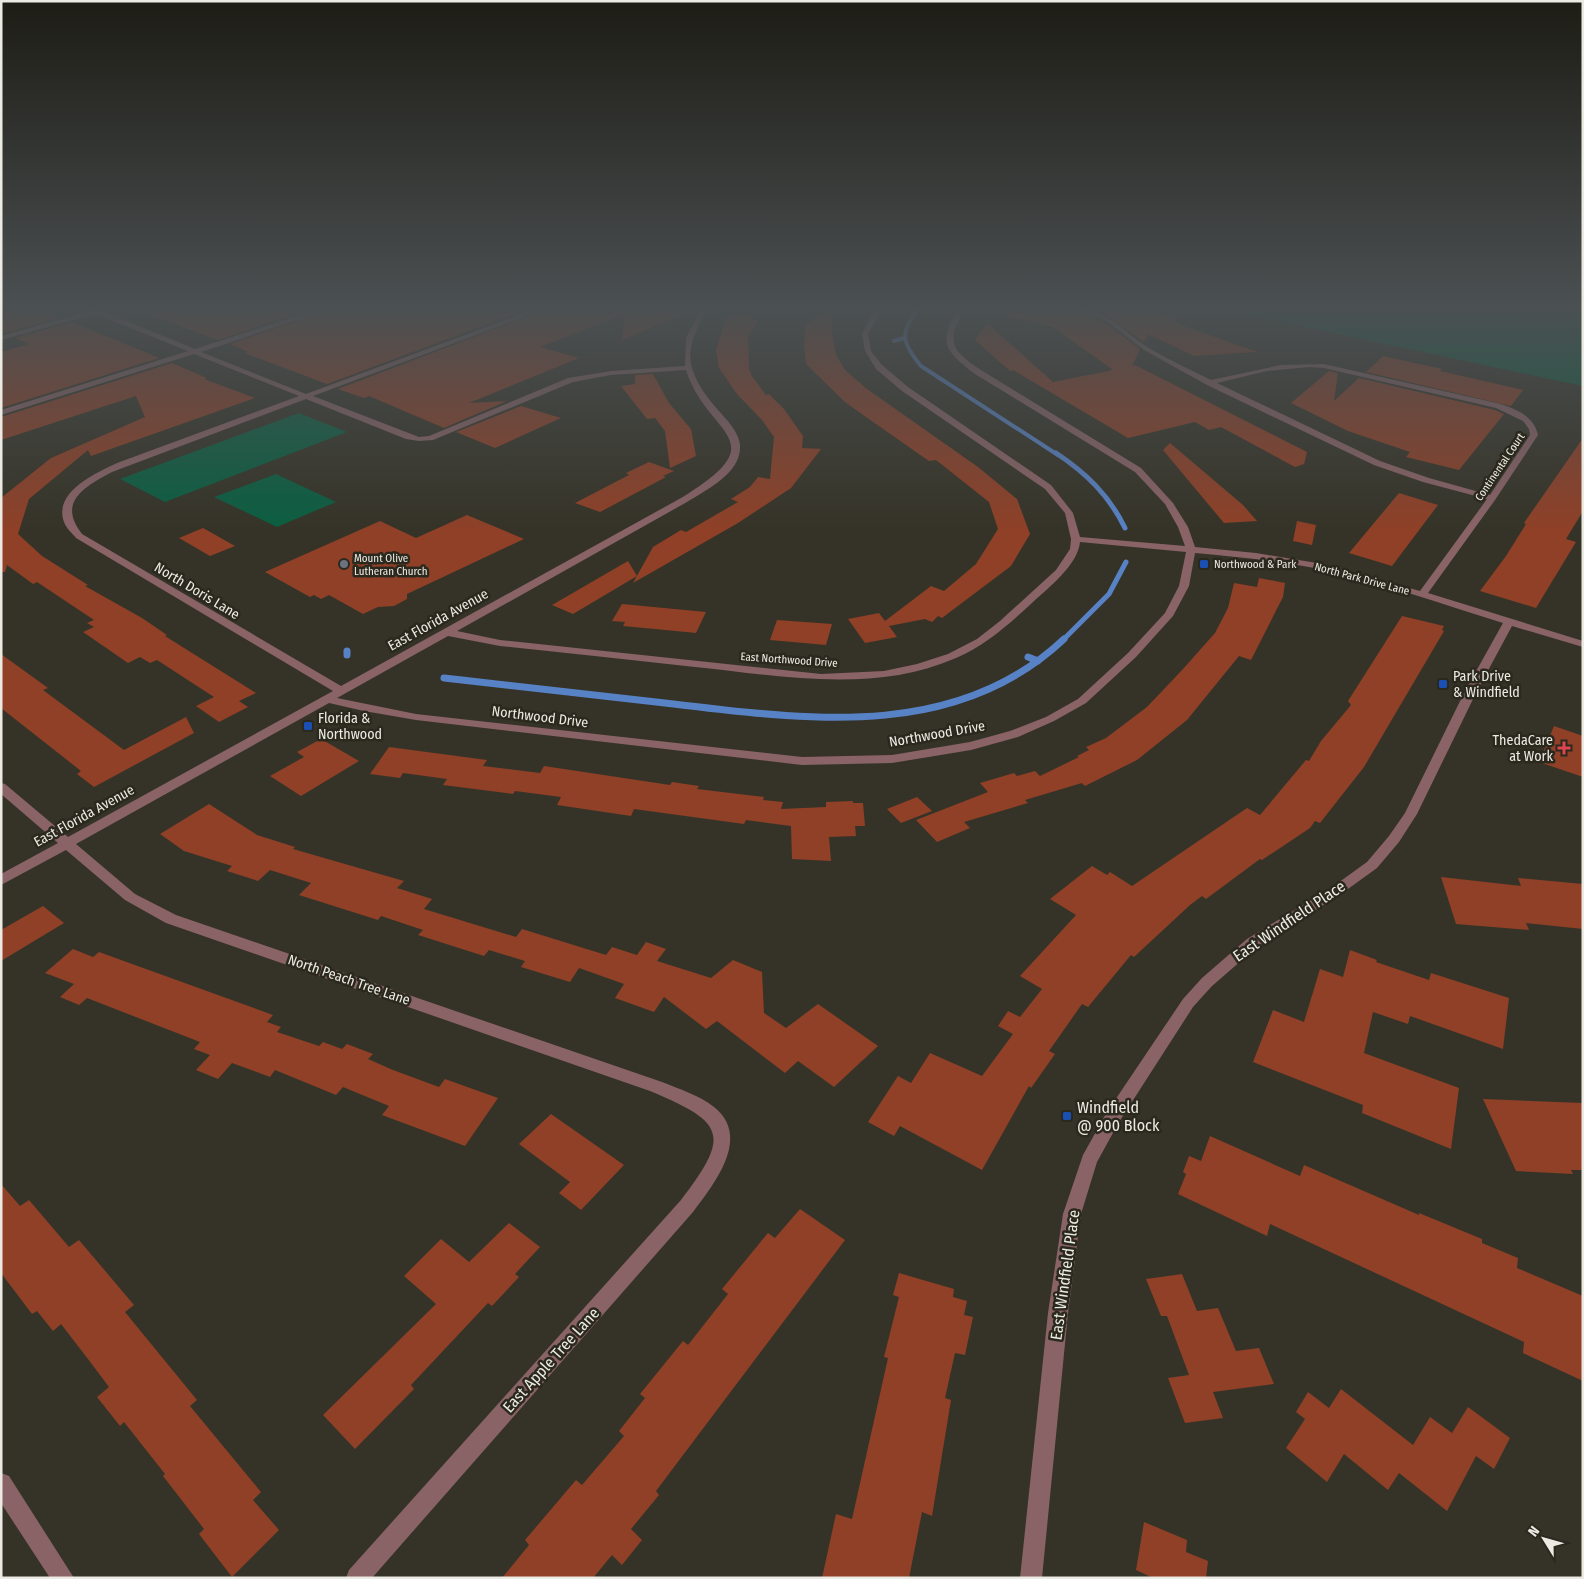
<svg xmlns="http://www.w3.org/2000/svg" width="1584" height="1579" viewBox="0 0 1584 1579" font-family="'Fira Sans Condensed',sans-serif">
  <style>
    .green { fill: #0b5e41 }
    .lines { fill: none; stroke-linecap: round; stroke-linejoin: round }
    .stream-far2 { stroke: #5882c6; stroke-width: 4 }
    .stream-far1 { stroke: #5882c6; stroke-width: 5 }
    .stream { stroke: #5882c6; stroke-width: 7 }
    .building { fill: #8f4027 }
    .minor { fill: #8a6367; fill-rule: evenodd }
    .worship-dot { fill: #6b7280; stroke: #2b291e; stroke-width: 2 }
    .transit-dot { fill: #1a4fb4; stroke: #2b291e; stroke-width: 2 }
    .health-dot { fill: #e0444e; stroke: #2b291e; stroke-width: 2 }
    .labels { text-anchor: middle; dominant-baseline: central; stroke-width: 5; stroke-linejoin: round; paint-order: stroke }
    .far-street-label { font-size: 11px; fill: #ecebe3; stroke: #2b291e }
    .far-poi-label { font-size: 11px; fill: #ecebe3; stroke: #2b291e; text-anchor: start }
    .street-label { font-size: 14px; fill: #ecebe3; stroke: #2b291e }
    .poi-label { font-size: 14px; fill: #ecebe3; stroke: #2b291e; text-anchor: start }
    .near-street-label { font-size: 16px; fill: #ecebe3; stroke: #2b291e }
    .near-poi-label { font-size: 16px; fill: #ecebe3; stroke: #2b291e; text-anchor: start }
  </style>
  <rect width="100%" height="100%" fill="#353327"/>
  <!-- green -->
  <path class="green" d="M1221,309H1583V386Z
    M299,413L347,432L165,502L120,479Z
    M276,474L336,502L277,527L214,497Z"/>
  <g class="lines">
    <!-- stream-far2 -->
    <path class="stream-far2" d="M918,309C899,333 902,343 921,366L1058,455
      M894,341L904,338"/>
    <!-- stream-far1 -->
    <path class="stream-far1" d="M1056,453C1086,473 1109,495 1125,528
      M1063,640L1109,594L1126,562"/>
    <!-- stream -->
    <path class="stream" d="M347,651V655
      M1028,657L1038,661
      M444,678C518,686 592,695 665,703C803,719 954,743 1064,639"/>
  </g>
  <!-- building -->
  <path class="building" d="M14,309H37L59,318L4,333L1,332V313Z
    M142,309H311L218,340L142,312Z
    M332,309H528L327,384L245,353L248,352L230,344Z
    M547,309L694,310L622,340L625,314L540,347L579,358L469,403L507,401L444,428L369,396L364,398L338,389Z
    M823,309H833L832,334L836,355L845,370L867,389L978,467L1017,499L1030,534L1011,566L942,618L938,616L932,622L925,619L889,626L897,637L865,643L848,619L879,613L885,621L931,586L944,591L976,564L998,529L989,502L936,460L929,461L866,417L845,402L806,364L804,344L806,322H812Z
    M1009,309H1073L1104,322L1140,349L1132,366L1135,365L1307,452L1304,464L1295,467L1221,427L1209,430L1195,422L1128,438L1013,370L1010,371L975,340L987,323L1053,382L1113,370L1053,327L1009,317Z
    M1092,309H1148L1178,320L1174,321L1178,322L1176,323L1257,352L1194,356L1148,334L1144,342L1108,316Z
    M730,314L754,316L751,320H759L748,336L749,369L752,376L766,395L769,394L784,409L803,436L802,448L821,449L791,488L738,523L633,583L653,547L681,530L686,532L738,502L731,499L750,487L758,477L770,479L774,437L762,420L737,394L719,368L716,350L724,324Z
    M72,322L159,358L1,408V352L29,344L15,338Z
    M1383,356L1442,369L1440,371L1523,390L1511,406L1366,372Z
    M172,363L207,378L204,379L255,398L91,456L88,450L29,499L18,534L42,556L88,585L85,586L142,618L167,635L165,636L256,693L239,701L248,707L219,722L196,706L214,697L157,660L150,663L140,657L128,663L83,632L94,627L87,623L94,620L37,582L33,584L7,565L5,572H1V498L51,458L145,417L136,396L1,440V417Z
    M1329,371L1338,373L1334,401L1359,378L1495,410L1504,414L1459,470L1406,457L1410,452L1348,431L1291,403Z
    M653,374L669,403L691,429L696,456L670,468L665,431L655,418L647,419L621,386L635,384V375Z
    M521,406L561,418L495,448L456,432Z
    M1583,438V511L1566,539L1576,542L1536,608L1480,591L1506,556L1526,524L1524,523Z
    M1170,443L1243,505L1257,521L1224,523L1163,450Z
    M649,462L674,471L663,476L666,477L600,512L575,503L629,475L626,473Z
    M1399,493L1438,505L1392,566L1349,553Z
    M467,515L524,539L407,594V599L394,606L378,607L363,614L329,595L321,599L314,595L310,597L265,572L380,521L416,538Z
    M1297,521L1316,525L1312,545L1293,541Z
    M203,528L235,546L210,556L179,538Z
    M628,561L637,576L573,614L552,605Z
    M1259,578L1285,583L1283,597L1251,660L1239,656L1187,720L1137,760L1085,786L1082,783L1025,800L1028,803L964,822L970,828L937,842L916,820L988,792L980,783L1014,773L1017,776L1035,771L1040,776L1079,757L1077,756L1089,750L1086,747L1106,738L1147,707L1183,669L1215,633L1228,608L1234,583L1257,587Z
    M622,604L706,612L696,633L655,629L623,626L625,622L612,621Z
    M1402,616L1444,626L1442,630L1444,631L1364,767L1320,823L1315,821L1310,828L1262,860L1260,859L1206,899L1202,896L1190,905L1134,957L1131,955L1088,1007L1082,1004L1049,1051L1055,1054L1031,1088L1029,1086L982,1170L900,1126L894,1136L868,1122L898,1076L911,1083L930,1053L982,1076L1013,1034L998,1026L1008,1011L1020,1017L1042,989L1020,976L1076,915L1050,899L1092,866L1107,875L1110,872L1132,886L1247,808L1260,815L1306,760L1309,761L1321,741L1351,705L1348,701Z
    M777,620L832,624L826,645L770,640Z
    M1,654L48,688L43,690L124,750L186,717L194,733L94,787L77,774L81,771L1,708Z
    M1554,726L1583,736V777L1539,762Z
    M321,739L359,761L301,796L270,776L304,757L297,752Z
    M389,747L487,760L483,766L540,773L544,766L670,785L672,782L699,786L697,789L764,797L763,800L783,802L781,809L826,807V802L853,801V803H863L865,826H855L856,836L829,837L831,861L792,859L791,826L746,820L744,824L634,809L631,816L557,805L561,797L515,791L513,794L443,785L447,779L403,773L400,778L370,774Z
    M917,797L932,811L901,823L887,809Z
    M209,804L257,835L295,847L293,849L404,881L397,888L432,899L424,909L516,937L522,929L606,955L612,947L637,955L646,942L666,949L657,961L711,978L733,960L762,972L764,1013L786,1028L818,1004L878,1046L834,1087L798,1061L785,1073L717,1021L706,1029L664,997L654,1012L615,998L624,984L579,968L570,982L521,967L525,961L489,950L484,956L418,935L423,930L381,916L378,920L299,895L311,883L270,870L258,881L227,871L232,866L184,851L160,834Z
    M1441,877L1521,886L1518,878L1583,884V929L1526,923L1529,930L1456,924Z
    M43,906L64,923L1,961V930Z
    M73,949L93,957L99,952L273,1015L267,1022L281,1027L277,1032L319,1046L323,1042L342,1049L347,1044L373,1054L368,1059L393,1070L439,1087L445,1079L498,1098L465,1146L382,1115L389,1106L343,1087L336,1095L275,1070L270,1077L232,1063L218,1079L196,1070L210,1055L194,1049L200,1042L87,998L79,1005L60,997L74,984L45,973Z
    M1350,950L1377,960L1376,962L1429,980L1431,973L1509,998L1503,1049L1410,1016L1408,1024L1373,1012L1364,1053L1459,1088L1451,1149L1362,1113L1363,1105L1253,1062L1273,1010L1304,1022L1320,969L1343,977Z
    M1483,1099L1583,1103V1170H1571L1573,1174L1516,1171Z
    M551,1114L624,1165L581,1210L559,1193L570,1182L519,1144Z
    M1210,1136L1300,1176L1304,1165L1419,1215V1213L1482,1239V1243L1518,1258L1517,1268L1583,1296V1381L1523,1353L1524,1342L1270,1224L1267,1236L1178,1194L1186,1174L1183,1172L1189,1156L1201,1161Z
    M1,1184L20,1206L29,1200L69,1247L79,1240L134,1305L125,1312L197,1400L190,1406L261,1492L253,1500L279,1530L232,1577L199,1534L204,1529L163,1476L165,1474L124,1422L120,1426L97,1397L109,1387L88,1359L61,1324L53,1331L37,1311L32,1314L1,1273Z
    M800,1209L845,1240L656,1491L659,1495L631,1529L642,1540L622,1565L612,1555L593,1578H502L529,1545L525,1540L576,1480L582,1485L624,1436L619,1431L645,1398L640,1394L683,1341L688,1345L728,1294L722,1289L768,1233L775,1238Z
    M509,1223L540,1247L515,1274L519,1277L492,1306L488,1303L411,1385L414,1389L355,1449L323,1415L436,1304L404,1276L441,1239L469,1262Z
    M899,1273L954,1289L953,1297L967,1301L964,1315L973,1317L965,1355L955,1353L945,1398L951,1400L932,1516L922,1512L909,1578H822L836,1514L852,1519L888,1358L884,1357L899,1297L893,1295Z
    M1182,1274L1197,1311L1218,1308L1236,1351L1259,1348L1274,1384L1213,1392L1223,1418L1185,1423L1168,1378L1189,1375L1167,1316H1161L1146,1279Z
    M1341,1389L1413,1445L1430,1417L1452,1433L1468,1407L1510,1438L1494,1469L1476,1456L1447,1511L1399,1473L1388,1490L1344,1454L1327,1482L1286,1448L1305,1419L1296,1412L1308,1392L1329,1408Z
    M1144,1522L1187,1540L1186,1552L1208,1561L1206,1578H1153L1136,1570Z"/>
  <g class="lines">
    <!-- minor -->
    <path class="minor" d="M86,309L100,310L195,349L319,309H330L201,352L306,394L535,309H545L313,396L419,437L429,436L568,378L611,371L685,366L686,338L701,309H707C699,326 687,344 691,364C695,382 706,396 718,410C726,419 739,432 740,445C742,473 706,490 687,502L457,631L500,640L821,674L884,671L917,664L948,654L977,639L1000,621L1056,570L1070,549L1071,539L1065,513L1045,489L902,391L876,369L865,351L862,334L875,309H882L868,334L871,351L882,365L908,387L1051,485L1073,513L1080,537L1185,546L1178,527L1165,504L1135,472L975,374C946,352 937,343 958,309H965C945,342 951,350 981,370L1141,468L1173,503L1188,527L1195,547L1256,553L1323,564L1420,591L1487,499L1423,482L1374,465L1207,385L1144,350L1105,320L1075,309C1109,309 1123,332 1149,348C1169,360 1191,370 1211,380L1281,365L1324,364L1501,404C1517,410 1534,416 1538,435L1495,500L1428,593L1583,641V647L1512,626L1477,691L1417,814L1399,842L1377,868L1341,894L1257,947L1212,986L1193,1007L1119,1122L1097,1162L1081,1214L1068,1313L1042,1578H1020L1048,1313L1063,1214L1083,1155L1107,1112L1183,999L1202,978L1247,939L1331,888L1367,862L1389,836L1405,813L1465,691L1503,623C1444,605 1385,583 1324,570C1281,561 1238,557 1195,553L1189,586L1173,616L1136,657L1086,703L1054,721L1018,737L971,750L892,763L802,765L416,720L364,711L329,703L76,844L135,894L176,915L662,1082C679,1089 699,1095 714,1107C752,1137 714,1184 693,1212L372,1578H346L349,1570L681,1200C732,1134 724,1122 650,1091L166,923L125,900L66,850L1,885V874L58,843L1,794V783L5,784L68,837L333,691L76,538C72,533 66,528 64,522C53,492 96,473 117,463L299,396L194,354L1,415V410L188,351L95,314L1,340V336L89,311ZM1309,367L1324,368L1496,408L1523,421L1529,429L1530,435L1490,495L1429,478L1380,461L1217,383L1267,371ZM686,370C707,437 779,438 681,498L341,686L82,534C57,502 84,487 112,472L306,399L406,439L419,441L433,440L573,382L611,375ZM1080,542L1186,552L1179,586L1165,613L1128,653L1078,699L1046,717L1010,731L970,742L892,755L802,757L416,714L337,698L448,636L500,646C565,653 630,660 695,667C781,676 874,694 956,658C986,645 1009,624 1032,603C1048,588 1078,565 1080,542Z
      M1,1473L9,1476L74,1578H50L1,1503Z"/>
  </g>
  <!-- sky -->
  <linearGradient id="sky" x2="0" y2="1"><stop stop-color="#1d1c15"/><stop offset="0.58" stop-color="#4b5052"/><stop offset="1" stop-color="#4b5052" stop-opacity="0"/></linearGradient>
  <rect width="1584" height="531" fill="url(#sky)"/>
  <!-- markers -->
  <circle class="worship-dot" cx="344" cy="564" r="5"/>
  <g class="transit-dot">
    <rect x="1199" y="559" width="10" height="10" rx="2.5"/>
    <rect x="1438" y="679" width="10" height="10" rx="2.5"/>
    <rect x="303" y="721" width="10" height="10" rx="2.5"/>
    <rect x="1062" y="1111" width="10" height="10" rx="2.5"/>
  </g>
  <path class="health-dot" d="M1561.5 740.5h5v5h5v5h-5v5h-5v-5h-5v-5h5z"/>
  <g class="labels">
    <!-- far-street labels -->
    <g class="far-street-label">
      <text transform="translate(1500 467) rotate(-56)">Continental Court</text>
      <text transform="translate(1362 579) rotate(15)">North Park Drive Lane</text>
      <text transform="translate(789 660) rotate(4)">East Northwood Drive</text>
    </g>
    <!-- far-poi labels -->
    <g class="far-poi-label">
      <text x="354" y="558">Mount Olive<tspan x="354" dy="13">Lutheran Church</tspan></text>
      <text x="1214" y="564">Northwood &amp; Park</text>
    </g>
    <!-- street labels -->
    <g class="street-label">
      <text transform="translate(197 591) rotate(31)">North Doris Lane</text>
      <text transform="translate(438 620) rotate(-29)">East Florida Avenue</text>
      <text transform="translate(540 717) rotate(7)">Northwood Drive</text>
      <text transform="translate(937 734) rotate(-10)">Northwood Drive</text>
      <text transform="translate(84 816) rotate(-29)">East Florida Avenue</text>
      <text transform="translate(349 980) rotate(19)">North Peach Tree Lane</text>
    </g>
    <!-- poi labels -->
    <g class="poi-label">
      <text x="1453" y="676">Park Drive<tspan x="1453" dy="16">&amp; Windfield</tspan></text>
      <text x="318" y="718">Florida &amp;<tspan x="318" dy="16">Northwood</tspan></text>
      <text x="1553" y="740" text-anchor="end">ThedaCare<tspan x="1553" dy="16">at Work</tspan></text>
    </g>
    <!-- near-street labels -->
    <g class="near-street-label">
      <text transform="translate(1289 921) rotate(-34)">East Windfield Place</text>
      <text transform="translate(1065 1275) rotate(-82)">East Windfield Place</text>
      <text transform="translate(551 1360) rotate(-48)">East Apple Tree Lane</text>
    </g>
    <!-- near-poi labels -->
    <g class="near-poi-label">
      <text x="1077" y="1107">Windfield<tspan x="1077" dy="18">@ 900 Block</tspan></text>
    </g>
  </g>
  <!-- border -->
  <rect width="1584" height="1579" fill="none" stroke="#ecebe3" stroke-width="5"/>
  <!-- north arrow -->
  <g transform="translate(1544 1539) rotate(307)" stroke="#2b291e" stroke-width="4" paint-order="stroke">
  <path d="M0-4L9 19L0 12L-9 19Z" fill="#ecebe3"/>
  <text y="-8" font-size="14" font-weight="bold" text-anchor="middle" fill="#ecebe3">N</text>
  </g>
</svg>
